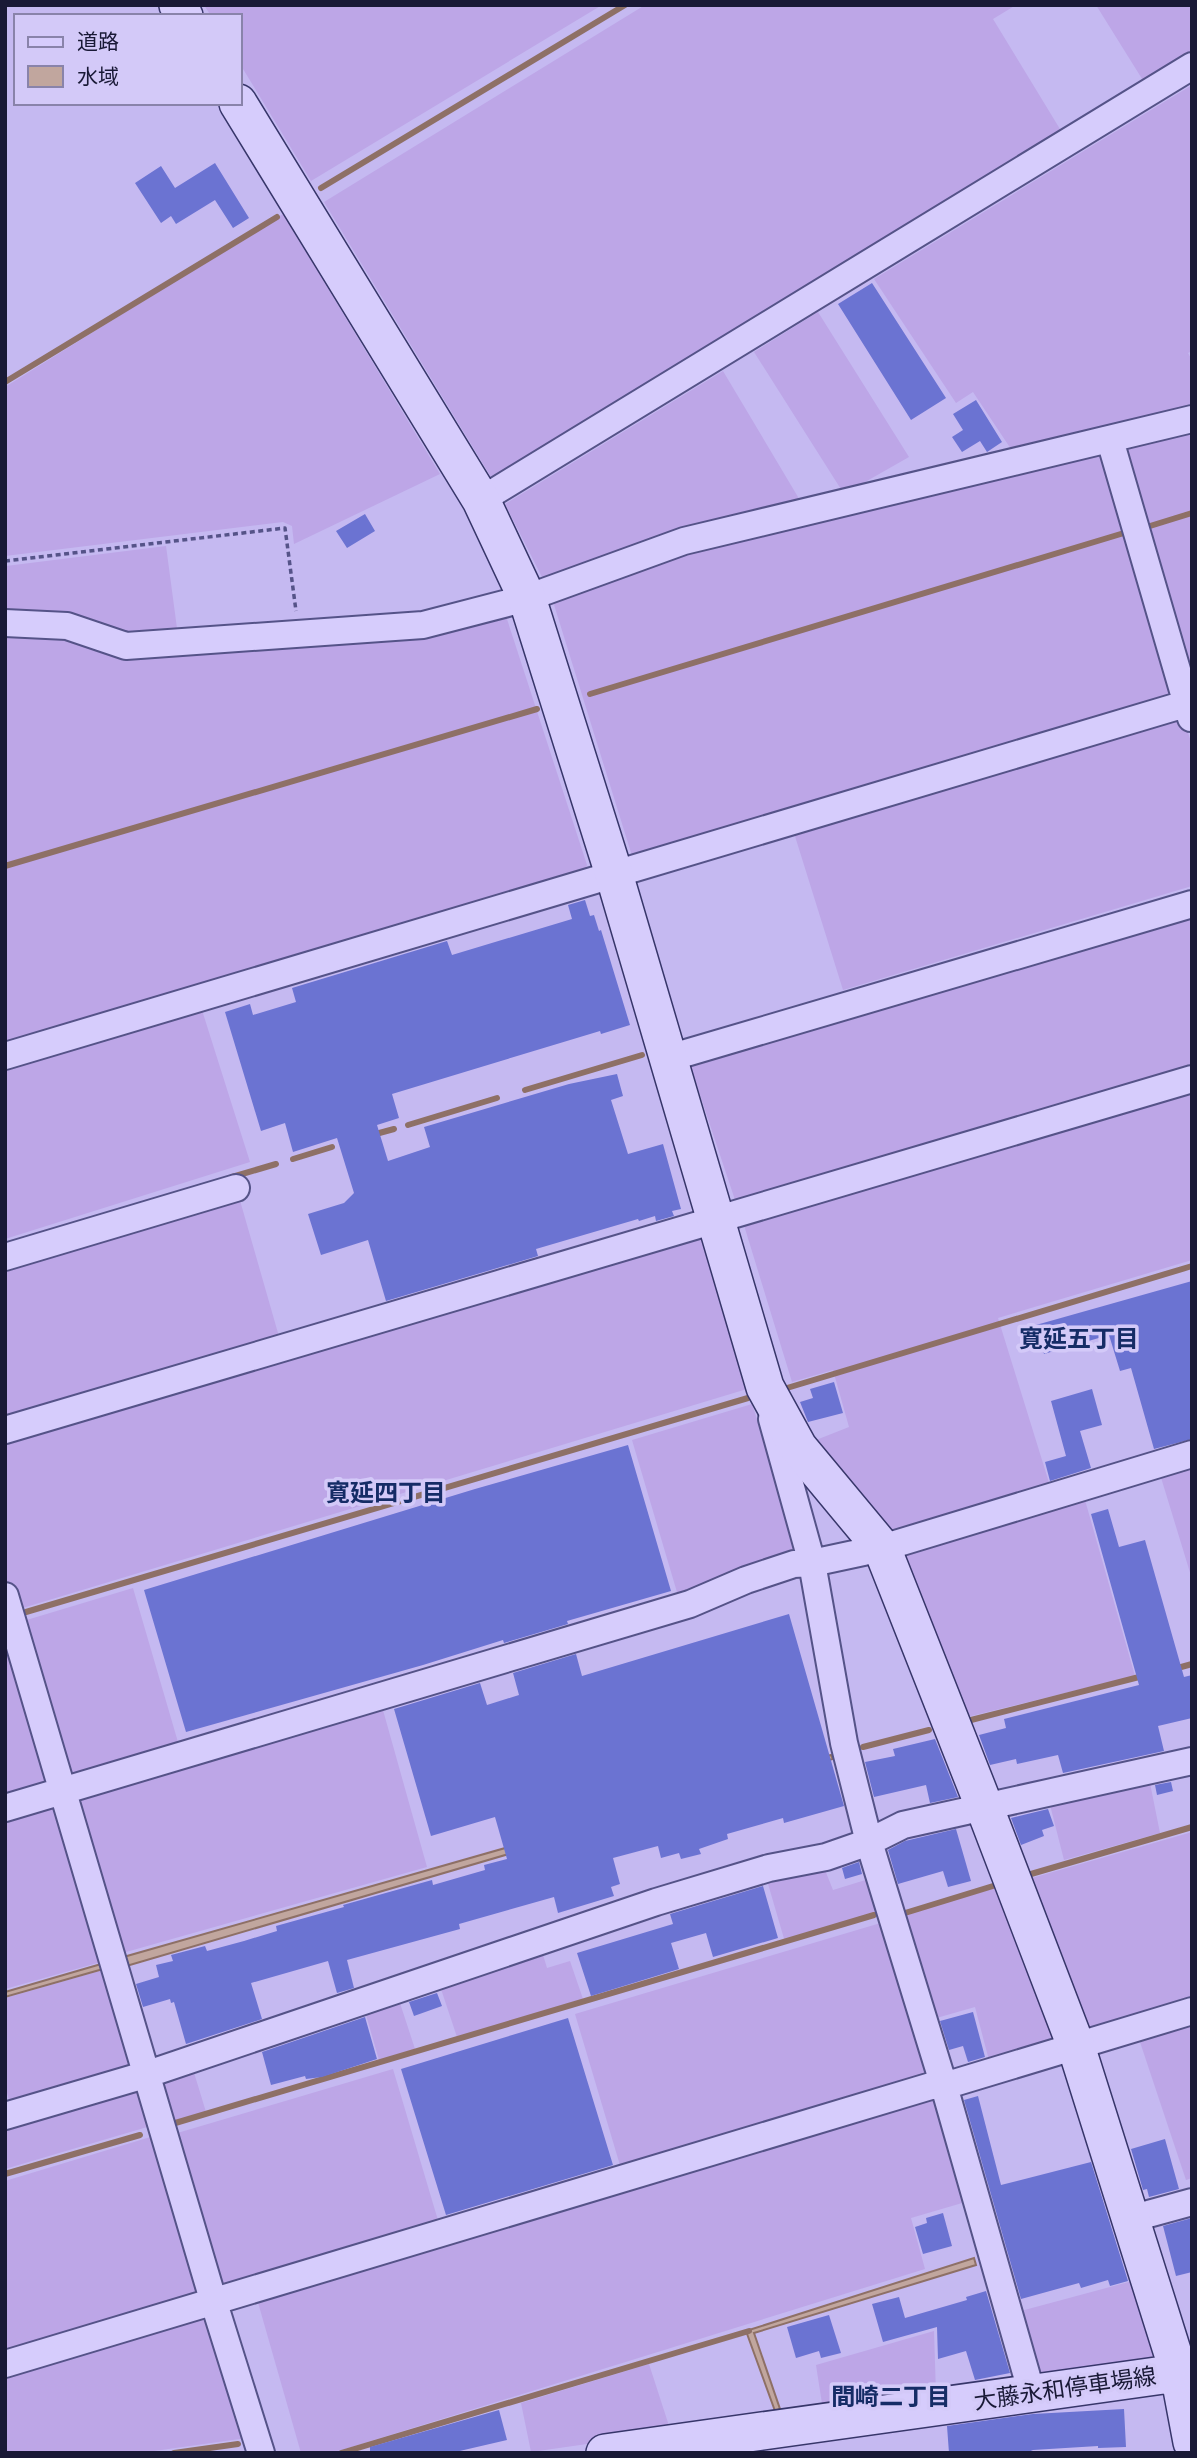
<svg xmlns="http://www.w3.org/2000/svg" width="1197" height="2458" viewBox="0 0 1197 2458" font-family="'Times New Roman','Noto Sans JP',serif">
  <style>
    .farmland { fill: #bda6e7 }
    .water { fill: #c1a69e; stroke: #8e7066; stroke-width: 2 }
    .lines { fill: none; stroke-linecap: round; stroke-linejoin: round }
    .stream { stroke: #8e7066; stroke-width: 6 }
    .building { fill: #6b73d2 }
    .street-casing { stroke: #555388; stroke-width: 30 }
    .secondary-casing { stroke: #37366a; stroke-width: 40 }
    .path { stroke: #555388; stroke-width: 3.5; stroke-dasharray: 5 3.5; stroke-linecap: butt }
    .street { stroke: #d6ccfc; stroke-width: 26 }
    .secondary { stroke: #d6ccfc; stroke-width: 37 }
    .labels { text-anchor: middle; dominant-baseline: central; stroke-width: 7; stroke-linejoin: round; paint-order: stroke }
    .street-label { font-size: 23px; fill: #191936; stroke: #d3c9f8 }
    .neighbourhood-label { font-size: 24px; font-weight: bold; fill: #152c66; stroke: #d3c9f8 }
  </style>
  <rect width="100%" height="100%" fill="#c5b9f1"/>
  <!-- farmland -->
  <path class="farmland" d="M204,5H602L311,181L240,64V16H211Z
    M645,5H1016L993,19L1063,134L491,477L324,202Z
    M1096,5H1192V53L1144,82Z
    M1192,85V351L1188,353L1192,360V411L1017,458L973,392L956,403L874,279Z
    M283,214L440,474L294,544L292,526L283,522L5,556V387Z
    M818,312L909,457L844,494L754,352Z
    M723,371L801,502L545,583L505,504Z
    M1192,426V688L1120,444Z
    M1104,447L1173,698L633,859L551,595L686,547Z
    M166,546L178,636L123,638L6,612V566Z
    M506,616L587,865L583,875L5,1047V631L62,633L124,654Z
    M1178,716L1184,720L1192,745V886L843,990L794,833Z
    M1192,911V1071L737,1206L688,1059Z
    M201,1007L250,1162L5,1239V1065Z
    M1192,1087V1260L998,1318L1051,1489L896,1537L816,1440L849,1427L833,1370L792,1382L743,1222Z
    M239,1197L280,1340L5,1422V1266Z
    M691,1238L701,1239L747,1389L16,1610L5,1574V1437Z
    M752,1404L800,1550L679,1599L632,1440Z
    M1192,1461V1579L1159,1471Z
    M1083,1493L1135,1676L963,1718L898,1556Z
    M133,1588L180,1749L68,1783L20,1622Z
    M5,1634L49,1777L40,1789L5,1799Z
    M381,1703L427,1867L119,1954L77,1792Z
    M1149,1778L1160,1833L1064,1860L1049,1801Z
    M61,1805L108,1960L5,1989V1812Z
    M1192,1832V2005L1086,2033L1025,1880Z
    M823,1865L833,1890L872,1878L881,1913L785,1942L766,1877Z
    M1002,1886L1058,2035L1055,2045L990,2064L975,2007L926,2021L896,1917Z
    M884,1922L930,2073L622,2172L575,2014Z
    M541,1948L547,1968L570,1961L583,1999L457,2037L439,1983Z
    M110,1968L139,2064L11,2107L5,2086V1998Z
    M398,1997L415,2049L379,2060L364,2008Z
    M1192,2019V2178L1186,2180L1138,2036Z
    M192,2066L206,2112L169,2122L157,2079Z
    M393,2069L440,2227L220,2294L174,2134Z
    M142,2085L154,2125L5,2169V2125Z
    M938,2095L969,2201L911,2218L925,2269L332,2453H301L257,2299Z
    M157,2135L207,2298L5,2357V2181Z
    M1136,2280L1158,2358L1034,2381L1017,2312Z
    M207,2311L247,2438L140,2453H5V2371Z
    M934,2331L936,2394L823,2410L816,2365Z
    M649,2364L671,2432L531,2452L521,2403Z"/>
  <!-- water -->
  <path class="water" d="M831,1755L833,1759L123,1967L120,1958Z
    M108,1962L110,1967L5,1997V1992Z
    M974,2258L976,2265L754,2333L780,2409L775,2411L746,2331Z"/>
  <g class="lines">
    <!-- stream -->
    <path class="stream" d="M321,188L625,5
      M5,382L277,217
      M1150,526L1192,513
      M590,694L1124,533
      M5,866L537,709
      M525,1090L642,1055
      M408,1125L497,1098
      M372,1135L394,1129
      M293,1159L332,1147
      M232,1177L276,1164
      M787,1388L1192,1266
      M26,1612L748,1398
      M1174,1669L1192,1664
      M971,1720L1143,1676
      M863,1747L929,1730
      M1031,1874L1192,1827
      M905,1913L993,1886
      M172,2124L874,1915
      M5,2174L140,2135
      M174,2453L238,2444
      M341,2453L749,2331"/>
  </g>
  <!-- building -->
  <path class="building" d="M215,163L249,218L233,228L215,200L176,224L171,216L161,223L135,183L161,166L175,188Z
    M872,283L946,398L911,420L838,304Z
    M976,400L1002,442L987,452L980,441L962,452L952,437L963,430L953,414Z
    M365,514L375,531L347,548L336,531Z
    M585,900L590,916L594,915L599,931L601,930L630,1025L601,1034L600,1031L392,1094L399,1118L377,1125L388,1161L430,1147L424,1127L569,1084L617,1074L623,1096L611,1100L628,1154L663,1144L681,1209L672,1211L674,1216L656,1221L655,1216L639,1221L638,1219L536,1249L538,1256L386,1301L368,1240L321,1255L308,1214L344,1203L354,1193L337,1138L293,1152L285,1123L261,1131L225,1012L250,1004L253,1015L296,1002L292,988L447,941L452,955L572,919L568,905Z
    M1192,1281V1439L1154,1449L1131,1368L1120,1371L1109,1335L1044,1354L1036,1325Z
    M834,1382L843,1413L808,1422L800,1402L813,1398L810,1389Z
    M1092,1389L1102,1425L1080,1431L1091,1468L1050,1481L1045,1462L1066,1456L1051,1401Z
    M628,1445L671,1591L567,1621L568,1624L504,1643L503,1640L423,1665L186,1732L144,1590L475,1489Z
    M1108,1509L1119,1547L1145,1540L1184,1677L1192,1675V1718L1158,1726L1164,1751L1063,1773L1058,1755L1017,1764L1016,1759L990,1765L979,1735L1006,1728L1004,1719L1139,1685L1091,1514Z
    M789,1614L844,1806L784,1823L783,1818L727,1834L728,1839L699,1849L701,1854L681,1859L679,1853L661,1858L658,1846L613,1858L620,1884L611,1887L614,1896L558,1913L554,1897L459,1924L460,1929L347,1960L354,1988L337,1993L328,1961L251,1983L262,2019L186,2044L174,2002L171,2003L170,1999L143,2007L136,1984L159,1977L156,1965L173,1961L171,1955L205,1946L207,1951L244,1941L277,1931L276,1926L344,1907L343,1905L432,1880L433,1885L485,1870L484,1865L507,1859L495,1817L431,1836L394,1709L480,1683L487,1705L519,1695L513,1673L576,1654L582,1676Z
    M935,1739L958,1797L930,1803L926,1785L874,1797L865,1762L895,1756L893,1749Z
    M1171,1782L1173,1791L1157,1795L1155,1785Z
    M1048,1809L1054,1826L1042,1830L1044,1836L1021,1845L1011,1818Z
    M956,1829L971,1881L948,1887L943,1871L898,1884L888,1850L905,1841Z
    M859,1862L862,1874L845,1879L842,1868Z
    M763,1886L778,1938L713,1957L706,1933L671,1943L679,1969L591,1996L577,1953L673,1924L670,1914Z
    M437,1993L442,2006L414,2016L409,2002Z
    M973,2012L985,2057L968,2062L963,2046L949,2050L940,2021Z
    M365,2017L377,2059L322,2077L306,2079L305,2076L271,2085L262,2052Z
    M568,2018L613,2165L446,2215L401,2069Z
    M978,2096L1001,2185L1091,2162L1128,2281L1110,2286L1108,2280L1081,2288L1079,2283L1021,2299L964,2100Z
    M1165,2139L1179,2189L1149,2197L1147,2189L1143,2190L1131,2149Z
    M943,2213L952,2246L923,2254L915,2227L927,2223L926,2218Z
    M1192,2218V2272L1176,2276L1163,2226Z
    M986,2291L1010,2373L975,2380L966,2351L938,2359L937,2327L883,2342L872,2304L899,2297L905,2318L967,2300L966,2297Z
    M829,2315L841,2353L821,2358L819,2351L796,2358L787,2327Z
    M1124,2409L1126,2447L1098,2448V2446L1033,2450L1026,2453H949L947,2426L1033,2414Z
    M499,2410L507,2440L451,2453H370V2447Z"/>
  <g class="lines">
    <defs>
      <path id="street" d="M1110,440L1191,718
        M481,500L1192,66
        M5,623L67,626L126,646L423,625L527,598L684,541L1192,419
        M5,1056L1192,702
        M669,1058L1192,904
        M5,1257L236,1188
        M772,1419L812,1563L844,1743L869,1842L944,2086L1032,2394
        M5,1430L1192,1079
        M5,1596L214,2303L261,2453
        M5,1808L690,1604L746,1580L794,1564L812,1563L882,1548L1192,1454
        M5,2116L148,2074L656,1902L769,1868L826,1857L869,1842L903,1825L1192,1761
        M1130,2219L1192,2202
        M5,2364L931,2086H944L1192,2011"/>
      <path id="secondary" d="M178,5L184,16
        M238,103L481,500L527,598L614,874L765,1387L798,1447L882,1548L984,1806L1076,2046L1179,2373L1192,2442
        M605,2453L1192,2371"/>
    </defs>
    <!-- street casing -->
    <use href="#street" class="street-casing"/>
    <!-- secondary casing -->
    <use href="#secondary" class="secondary-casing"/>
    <!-- path -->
    <path class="path" d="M5,561L285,528L296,611"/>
    <!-- street -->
    <use href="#street" class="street"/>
    <!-- secondary -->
    <use href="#secondary" class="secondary"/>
  </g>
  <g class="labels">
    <!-- street labels -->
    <g class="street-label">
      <text transform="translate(1065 2389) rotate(-8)">大藤永和停車場線</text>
    </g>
    <!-- neighbourhood labels -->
    <g class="neighbourhood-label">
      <text x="1079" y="1339">寛延五丁目</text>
      <text x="386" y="1493">寛延四丁目</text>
      <text x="891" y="2397">間崎二丁目</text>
    </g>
  </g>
  <!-- border -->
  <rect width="1197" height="2458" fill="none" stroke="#191936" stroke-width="14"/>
  <!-- legend -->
  <rect x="14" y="14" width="228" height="91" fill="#d3c9f8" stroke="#8983aa" stroke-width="2"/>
  <rect x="28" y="37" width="35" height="10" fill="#d6ccfc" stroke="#8983aa" stroke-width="2"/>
  <text x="77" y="49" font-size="21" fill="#191936">道路</text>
  <rect x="28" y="66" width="35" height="21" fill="#c1a69e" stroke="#8983aa" stroke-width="2"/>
  <text x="77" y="84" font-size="21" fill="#191936">水域</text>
</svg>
